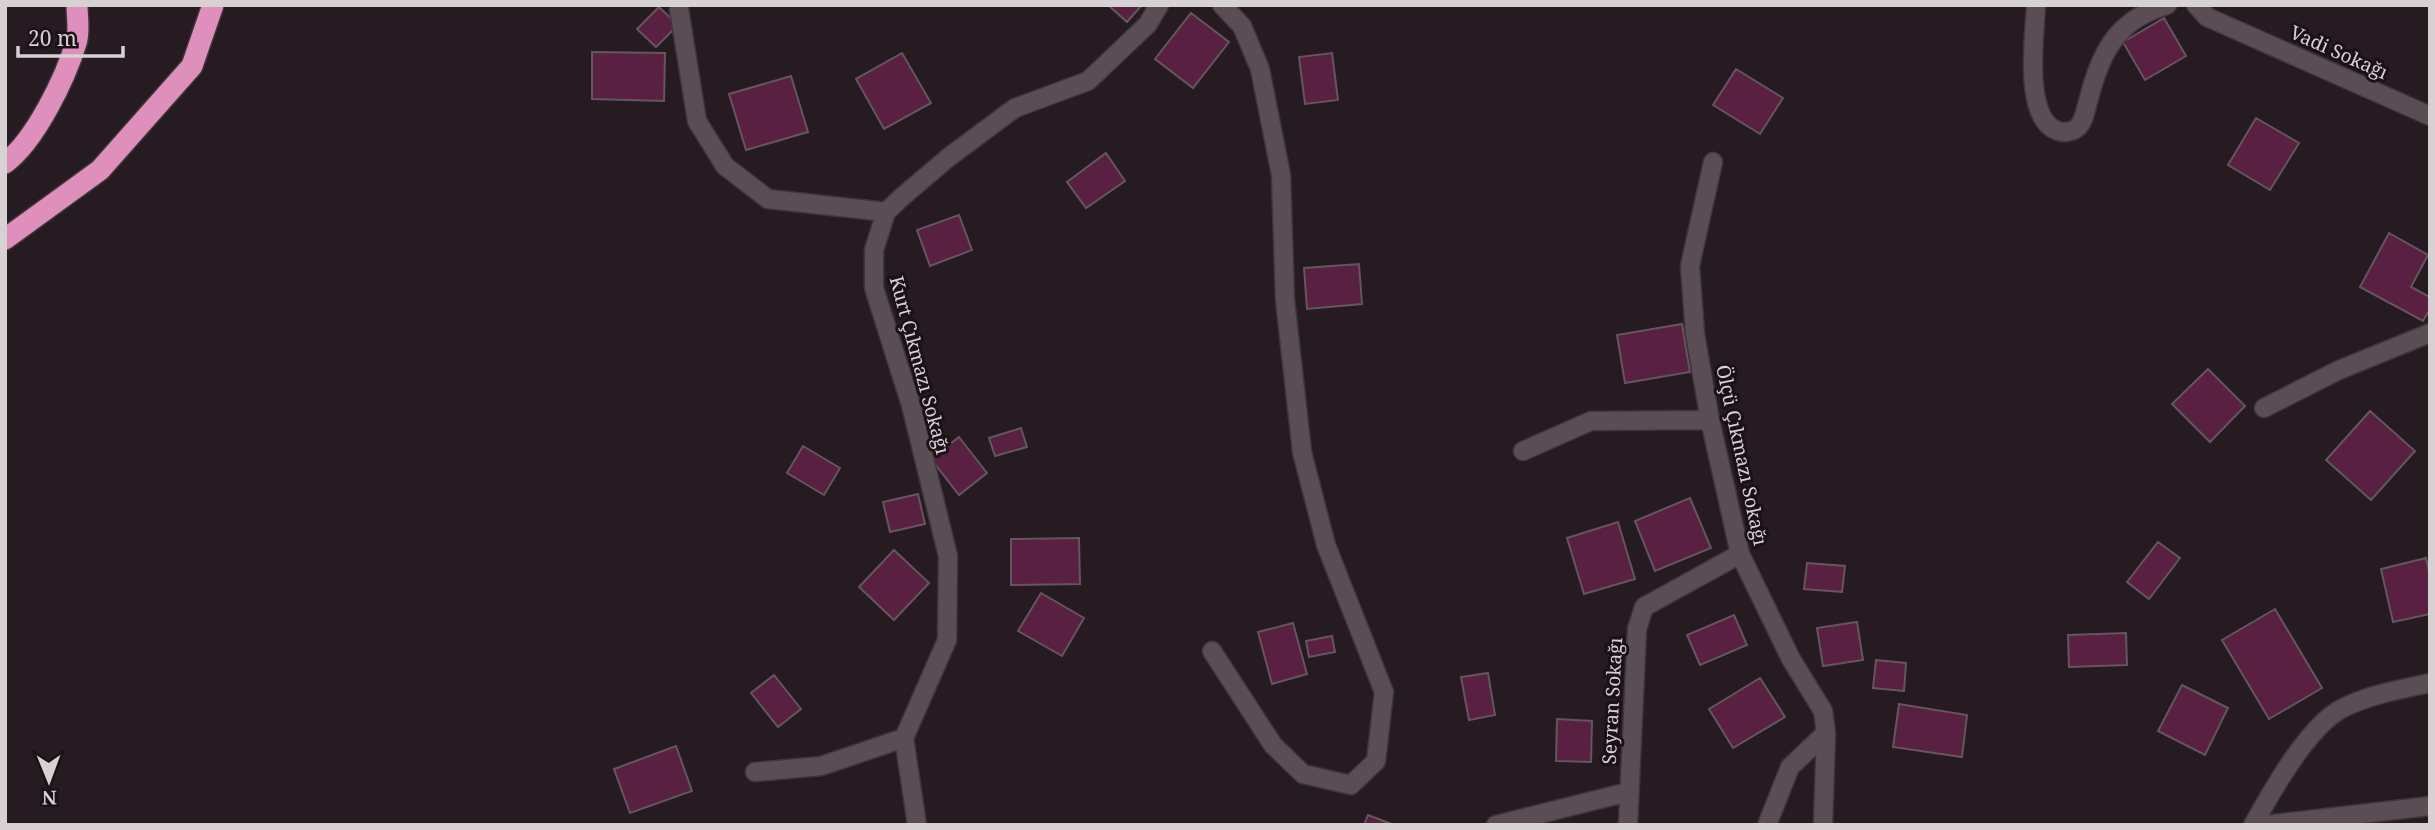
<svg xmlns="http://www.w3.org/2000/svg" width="2435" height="830" viewBox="0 0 2435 830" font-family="'Noto Serif',serif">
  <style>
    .building { fill: #592042; stroke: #63565d; stroke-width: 2 }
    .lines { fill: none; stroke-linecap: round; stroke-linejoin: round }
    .lane-casing { stroke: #3e373a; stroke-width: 21 }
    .street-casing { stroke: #3e373a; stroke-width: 21 }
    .highway-casing { stroke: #3e373a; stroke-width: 24 }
    .lane { stroke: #5a4d54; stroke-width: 18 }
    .street { stroke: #5a4d54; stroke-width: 18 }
    .highway { stroke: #df8fbb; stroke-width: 21 }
    .labels { text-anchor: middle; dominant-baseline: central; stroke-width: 6; stroke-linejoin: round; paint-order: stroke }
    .street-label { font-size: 19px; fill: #d8d1d4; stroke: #1b1117 }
  </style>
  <rect width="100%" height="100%" fill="#251b20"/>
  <!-- building -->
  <path class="building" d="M1108,5H1142L1127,22Z
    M659,7L678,25L656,47L637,29Z
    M1191,13L1229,42L1193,88L1155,59Z
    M2164,18L2186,56L2145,80L2123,42Z
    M592,52L665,53L664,101L592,99Z
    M902,53L931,103L884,129L856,79Z
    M1332,53L1338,100L1305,104L1299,57Z
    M1736,69L1783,98L1760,134L1713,105Z
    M791,76L808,132L746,150L729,94Z
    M2256,118L2299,143L2270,190L2228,165Z
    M1106,153L1125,181L1086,208L1067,182Z
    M959,215L972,250L930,266L917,230Z
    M2389,233L2428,255L2411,287L2430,297V309L2423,321L2360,287Z
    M1359,264L1362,304L1307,309L1304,268Z
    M1682,324L1690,372L1625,383L1617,335Z
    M2208,369L2245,406L2210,442L2172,404Z
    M2370,411L2415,451L2371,500L2326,460Z
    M1021,428L1027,447L995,456L989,438Z
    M959,437L987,473L959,495L931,459Z
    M803,446L840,468L824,495L787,473Z
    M918,494L925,524L890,532L883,502Z
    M1690,498L1711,548L1655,571L1635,521Z
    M1618,522L1635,579L1584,594L1567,538Z
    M1079,538L1080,584L1011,585V539Z
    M2158,542L2180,558L2149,599L2127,582Z
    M894,550L929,583L894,620L859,587Z
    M2426,558L2430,576V614L2393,622L2381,569Z
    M1807,563L1845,566L1842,592L1804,589Z
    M1041,593L1084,618L1062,656L1018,631Z
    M2275,609L2322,688L2269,719L2222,640Z
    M1734,615L1747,645L1700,665L1687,635Z
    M1857,622L1863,660L1823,666L1817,628Z
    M1293,623L1307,674L1272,684L1258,632Z
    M2126,633L2127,665L2069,667L2068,635Z
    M1332,636L1335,652L1309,657L1306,641Z
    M1876,660L1906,663L1904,691L1873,688Z
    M1488,673L1495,715L1469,720L1461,677Z
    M774,675L801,709L778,727L751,693Z
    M1760,678L1785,717L1733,748L1709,709Z
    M2182,685L2228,708L2205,755L2158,731Z
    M1899,704L1967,715L1962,757L1893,747Z
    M1557,719L1592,721L1591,762L1556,761Z
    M676,746L692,791L630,813L614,769Z
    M1368,815L1394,825H1364Z"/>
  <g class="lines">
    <defs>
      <path id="lane" d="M2265,825L2430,806"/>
      <path id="street" d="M2036,5C2035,33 2022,119 2058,131C2064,133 2073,132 2078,127C2085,120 2086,107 2089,98C2101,51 2118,19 2167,5
        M2196,5L2207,17L2430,116
        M679,9L697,121L725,166L768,199L886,212
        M1713,162L1690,266L1695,334L1710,420L1740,554L1791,659L1823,711L1826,733L1823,825
        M2264,408L2339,370L2430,333
        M1523,451L1591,421L1710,420
        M1212,651L1273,745L1303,774L1351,785L1376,761L1384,692L1326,545L1302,452L1285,300L1281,175L1260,69L1242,26L1222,5
        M755,772L821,766L904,738
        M917,825L904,738L947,640L948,556L911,405L874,288V250L886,212L903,196L949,157L1015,108L1088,81L1148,24L1159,5
        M1496,825L1628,792
        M1628,825L1637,629L1644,607L1740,554
        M1767,825L1790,767L1826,733
        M2253,825C2272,791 2307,728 2341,709C2368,695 2401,689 2430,683"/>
      <path id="highway" d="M5,163C35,141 65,79 76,43C80,32 77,17 77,5
        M5,239L100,170L192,66L213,5"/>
    </defs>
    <!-- lane casing -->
    <use href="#lane" class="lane-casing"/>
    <!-- street casing -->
    <use href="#street" class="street-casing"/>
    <!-- highway casing -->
    <use href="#highway" class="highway-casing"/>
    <!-- lane -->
    <use href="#lane" class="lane"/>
    <!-- street -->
    <use href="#street" class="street"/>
    <!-- highway -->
    <use href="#highway" class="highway"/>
  </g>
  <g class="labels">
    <!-- street labels -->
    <g class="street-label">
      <text transform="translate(2339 52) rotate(24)">Vadi Sokağı</text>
      <text transform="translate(920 365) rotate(75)">Kurt Çıkmazı Sokağı</text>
      <text transform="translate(1742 455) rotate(78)">Ölçü Çıkmazı Sokağı</text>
      <text transform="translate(1612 701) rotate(-87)">Seyran Sokağı</text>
    </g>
  </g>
  <!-- border -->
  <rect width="2435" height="830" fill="none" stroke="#d8d1d4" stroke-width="14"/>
  <!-- north arrow -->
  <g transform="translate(49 781) rotate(179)" stroke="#1b1117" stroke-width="5" paint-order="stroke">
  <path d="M0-5L12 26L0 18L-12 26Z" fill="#d8d1d4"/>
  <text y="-10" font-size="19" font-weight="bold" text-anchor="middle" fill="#d8d1d4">N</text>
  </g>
  <!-- scale -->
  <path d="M18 46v10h105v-10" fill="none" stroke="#d8d1d4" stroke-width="3.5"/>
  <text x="28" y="46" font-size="21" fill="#d8d1d4" stroke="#1b1117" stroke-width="5" paint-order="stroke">20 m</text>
</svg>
